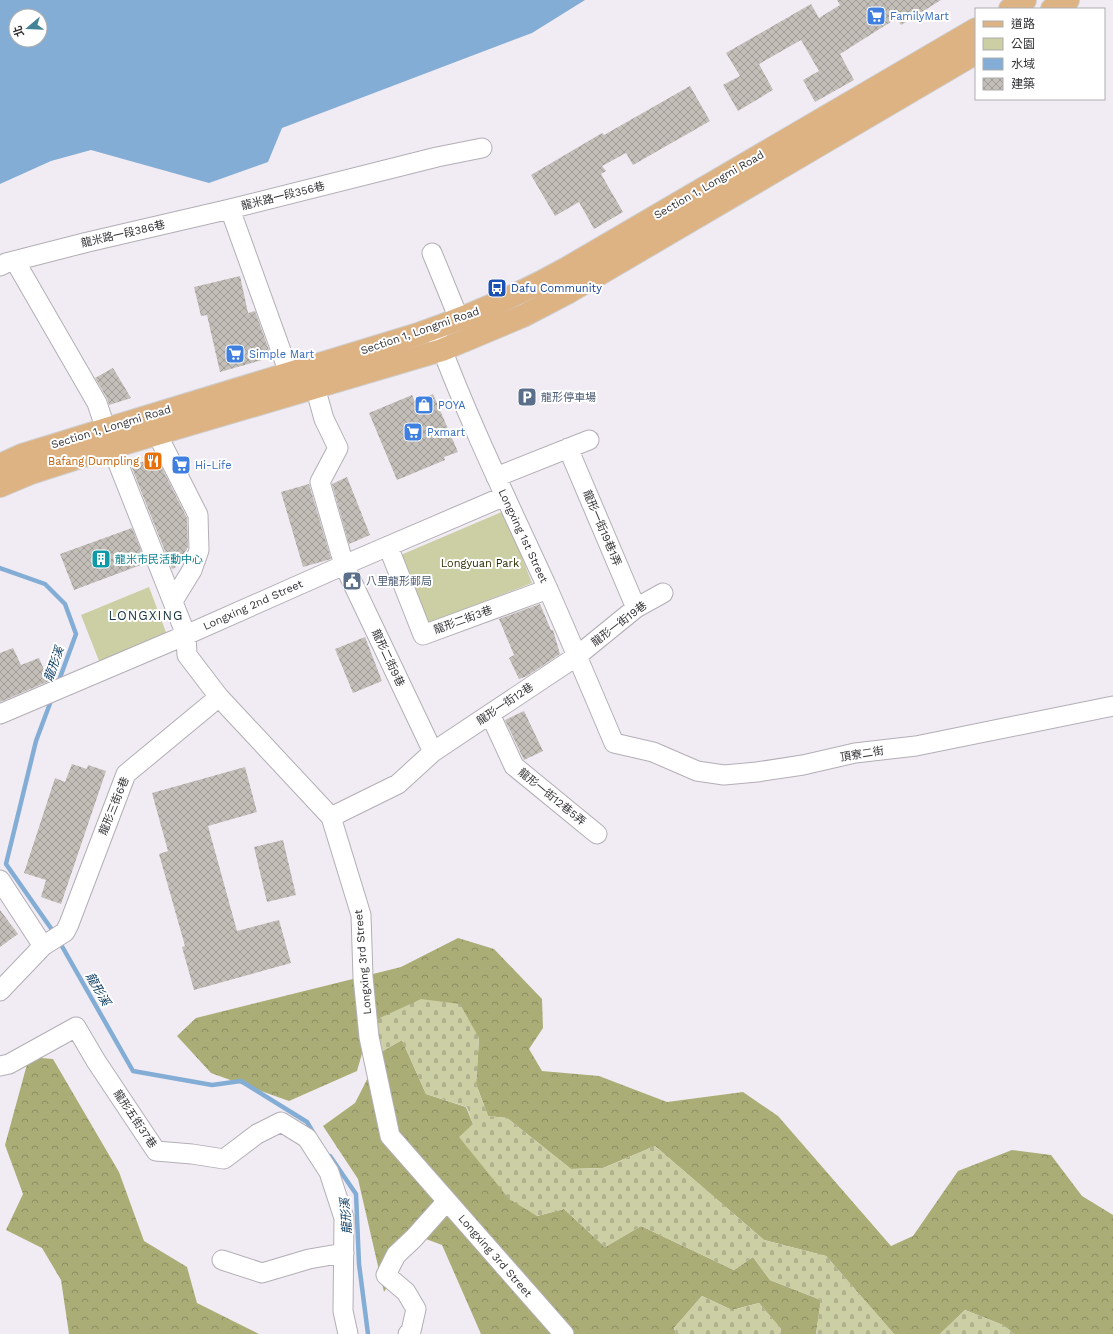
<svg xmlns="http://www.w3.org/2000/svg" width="1113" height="1334" viewBox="0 0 1113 1334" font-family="'Work Sans','Noto Sans TC',sans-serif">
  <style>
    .green { fill: #cccea4 }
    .forest { fill: url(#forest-crowns) }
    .cemetery { fill: url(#cemetery-stones) }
    .water { fill: #83add5; fill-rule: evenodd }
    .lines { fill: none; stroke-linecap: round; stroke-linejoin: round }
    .stream { stroke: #83add5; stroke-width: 4.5 }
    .building { fill: url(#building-cross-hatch) }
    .minor-casing { stroke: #b3aeb5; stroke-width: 21 }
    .primary-casing { stroke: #cecece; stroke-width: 24 }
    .minor { stroke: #fff; stroke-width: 19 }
    .primary { stroke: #deb384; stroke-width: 22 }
    .labels { text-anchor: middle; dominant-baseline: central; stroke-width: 4; stroke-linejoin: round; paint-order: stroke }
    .shop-label { font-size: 11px; fill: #366cbe; stroke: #fff; text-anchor: start }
    .street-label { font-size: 11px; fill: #333134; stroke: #fff }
    .transit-label { font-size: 11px; fill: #164399; stroke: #fff; text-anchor: start }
    .service-label { font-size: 11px; fill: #4e5e75; stroke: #fff; text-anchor: start }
    .food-label { font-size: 11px; fill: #c56008; stroke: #fff; text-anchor: end }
    .culture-label { font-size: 11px; fill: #0d838f; stroke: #fff; text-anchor: start }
    .park-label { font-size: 11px; fill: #2d2d00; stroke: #fff }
    .water-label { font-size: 12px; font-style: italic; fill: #0a3b61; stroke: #fff }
    .quarter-label { font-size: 13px; letter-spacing: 1px; fill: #17363f; stroke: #fff }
  </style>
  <defs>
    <pattern id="forest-crowns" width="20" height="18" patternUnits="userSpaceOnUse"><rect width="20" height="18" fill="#abad76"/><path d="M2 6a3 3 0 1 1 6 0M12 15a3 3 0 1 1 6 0" fill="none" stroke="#8c8d62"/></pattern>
    <pattern id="cemetery-stones" width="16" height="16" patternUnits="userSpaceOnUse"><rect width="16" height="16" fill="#cccea4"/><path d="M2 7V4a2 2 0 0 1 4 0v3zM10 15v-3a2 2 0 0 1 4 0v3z" fill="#b0b18e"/></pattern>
    <pattern id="building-cross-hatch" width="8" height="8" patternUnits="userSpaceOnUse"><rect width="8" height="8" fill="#c3beb7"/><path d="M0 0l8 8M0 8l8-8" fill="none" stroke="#9f9b96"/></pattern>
  </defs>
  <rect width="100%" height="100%" fill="#f1ecf4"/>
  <!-- green -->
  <path class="green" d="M504,511L532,583L426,624L396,557Z
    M149,587L167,635L99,661L81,615Z"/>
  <!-- forest -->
  <path class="forest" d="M458,938L494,949L542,999L543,1028L529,1049L542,1071L599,1076L667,1102L743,1092L778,1116L891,1246L913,1236L958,1171L1012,1150L1051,1155L1082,1196L1113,1215V1334H1014L1003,1325L965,1310L940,1334H894L826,1256L764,1240L655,1146L603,1168L571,1169L507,1118L488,1116L476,1084L479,1038L371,1022L357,1071L289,1101L211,1073L177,1036L196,1018L401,967Z
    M402,1040L426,1094L466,1107L473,1124L537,1216L564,1209L605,1247L641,1226L734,1270L753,1257L770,1280L821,1300L816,1334H780L781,1329L759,1303L732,1310L702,1296L674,1328L676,1334H481L442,1245L418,1236L384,1292L358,1179L323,1126L355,1103L381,1052Z
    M29,1057L53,1059L119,1172L144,1241L187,1267L197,1303L259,1334H69L61,1280L42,1248L6,1230L23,1194L5,1145Z"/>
  <!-- cemetery -->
  <path class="cemetery" d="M421,999L460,1004L479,1038L476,1084L488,1116L507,1118L571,1169L603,1168L655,1146L764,1240L826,1256L894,1334H816L821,1300L770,1280L753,1257L734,1270L641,1226L605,1247L564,1209L537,1216L509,1199L459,1137L473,1124L467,1107L426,1094L402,1040L381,1052L371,1022Z
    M702,1296L732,1310L759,1303L781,1329L780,1334H676L674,1328Z
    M965,1310L1003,1325L1014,1334H940Z"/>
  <!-- water -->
  <path class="water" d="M0,0H585L532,33L282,128L268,162L209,183L91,150L51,161L0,184ZM16,16H40V40H16Z"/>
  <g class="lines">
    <!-- stream -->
    <path class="stream" d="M0,568L45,584L65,604L76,634L58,683
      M52,698L36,741L6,864L55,934
      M59,941L133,1071L212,1085L241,1081L307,1122L314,1134
      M330,1156L356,1194L359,1264L368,1334"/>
  </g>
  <!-- building -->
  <path class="building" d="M837,0H941L901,25L897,18L840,54L854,80L815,102L803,80L819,71L801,40L759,64L773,90L738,111L723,85L740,76L726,53L811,4L819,18L840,5Z
    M690,86L710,121L633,165L626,153L602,166L606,171L601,174L623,212L594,229L579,202L555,216L531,175L602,133L604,135Z
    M240,276L248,313L255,311L270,353L262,360L220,372L207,315L201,316L194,287Z
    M113,368L131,398L109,405L107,398L95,378Z
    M433,394L458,452L444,457L445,460L397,480L369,413L412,395L415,402Z
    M157,458L187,518L188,547L175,568L172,569L132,468L134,464Z
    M347,477L370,535L349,544L332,484Z
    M309,484L331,559L303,567L281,492Z
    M132,528L146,563L74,590L60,554Z
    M540,604L551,630H553L560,654L527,676L519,679L509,658L514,655L499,619Z
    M365,637L382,681L353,693L335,649Z
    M13,648L21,665L39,658L49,681L0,702V653Z
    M524,711L543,751L524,760L505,720Z
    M72,764L87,769L88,765L106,771L61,904L41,897L46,880L24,873L55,778L65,782Z
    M245,767L257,812L208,826L237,931L279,920L291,963L194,990L182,947L185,946L159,854L168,851L152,793Z
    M283,840L296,895L267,902L254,847Z
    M0,910L18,934L0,947Z"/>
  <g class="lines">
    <defs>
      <path id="minor" d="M230,209L289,373
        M432,253L459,319
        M15,261L97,403L112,448L186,635L187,655L219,697L331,817L361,915L363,977L369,1037L390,1136L564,1334
        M0,266L6,263L88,242L230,209L437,157L482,148
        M437,336C469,422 509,504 547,587C570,639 592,691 614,743L653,752L697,771L724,775L757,772L803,765L855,753L916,746L1113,706
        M315,387L324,419L338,448L320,482L344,565L433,752
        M157,434L198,515L199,550L192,570L173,601
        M568,448L636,608
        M496,477L589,440
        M388,546L423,635L548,589
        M0,714L186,635L344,565L505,496
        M490,714L514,766L597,834
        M331,817L398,784L433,752L577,656L636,608L663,593
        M0,880L43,946
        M0,991L43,946L65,932L69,924L126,774L219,697
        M0,1066L9,1064L76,1027L96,1061L156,1151L192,1154L224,1159L257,1134L281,1122L307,1138L329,1172L344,1218L343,1311L348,1334
        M222,1260L262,1273L309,1259L344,1253
        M408,1334L411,1331L416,1309L406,1292L386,1275L396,1255L414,1238L447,1201"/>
      <path id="primary" d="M1010,9L1025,0
        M1052,9L1068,0
        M0,465L22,455L90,434L418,334C470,316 519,295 567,268L976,29
        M0,486L31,473L96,452L442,350L523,316L569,292L976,53"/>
    </defs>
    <!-- minor casing -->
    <use href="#minor" class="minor-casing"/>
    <!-- primary casing -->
    <use href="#primary" class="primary-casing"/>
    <!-- minor -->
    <use href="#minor" class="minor"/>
    <!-- primary -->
    <use href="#primary" class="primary"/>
  </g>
  <!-- icons -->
  <defs>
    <symbol id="supermarket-square" viewBox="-11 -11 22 22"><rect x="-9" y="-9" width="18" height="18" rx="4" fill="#3f7fe0" stroke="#fff"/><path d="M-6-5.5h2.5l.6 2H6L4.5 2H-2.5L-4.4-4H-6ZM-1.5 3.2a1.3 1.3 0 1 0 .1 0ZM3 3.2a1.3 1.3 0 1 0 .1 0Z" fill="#fff"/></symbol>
    <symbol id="bus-square" viewBox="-11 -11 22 22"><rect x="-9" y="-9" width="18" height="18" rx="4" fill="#1a4fb4" stroke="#fff"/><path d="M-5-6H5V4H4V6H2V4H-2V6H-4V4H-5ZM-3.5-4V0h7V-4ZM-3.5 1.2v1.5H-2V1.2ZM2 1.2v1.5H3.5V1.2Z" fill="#fff"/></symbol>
    <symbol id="parking-square" viewBox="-11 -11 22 22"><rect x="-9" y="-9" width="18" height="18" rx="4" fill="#5c6f8a" stroke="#fff"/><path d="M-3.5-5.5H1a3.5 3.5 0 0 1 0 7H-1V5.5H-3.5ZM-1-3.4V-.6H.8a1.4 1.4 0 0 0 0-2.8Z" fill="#fff"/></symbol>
    <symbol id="shop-square" viewBox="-11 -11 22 22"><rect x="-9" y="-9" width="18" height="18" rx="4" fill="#3f7fe0" stroke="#fff"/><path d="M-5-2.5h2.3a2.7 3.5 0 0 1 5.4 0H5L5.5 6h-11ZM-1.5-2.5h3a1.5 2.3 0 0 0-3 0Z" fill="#fff"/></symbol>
    <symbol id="restaurant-square" viewBox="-11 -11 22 22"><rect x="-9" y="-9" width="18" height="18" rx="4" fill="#e8710a" stroke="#fff"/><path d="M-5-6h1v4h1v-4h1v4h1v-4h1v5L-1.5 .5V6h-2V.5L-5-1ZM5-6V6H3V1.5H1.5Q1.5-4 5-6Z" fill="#fff"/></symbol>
    <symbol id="building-square" viewBox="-11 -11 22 22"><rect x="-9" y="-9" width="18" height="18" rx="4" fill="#0f9aa8" stroke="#fff"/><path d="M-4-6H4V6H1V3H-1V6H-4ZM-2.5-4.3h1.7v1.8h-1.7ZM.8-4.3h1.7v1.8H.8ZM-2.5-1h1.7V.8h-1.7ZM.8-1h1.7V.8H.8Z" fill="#fff"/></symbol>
    <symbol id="civic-square" viewBox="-11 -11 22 22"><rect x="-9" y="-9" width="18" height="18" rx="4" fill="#5c6f8a" stroke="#fff"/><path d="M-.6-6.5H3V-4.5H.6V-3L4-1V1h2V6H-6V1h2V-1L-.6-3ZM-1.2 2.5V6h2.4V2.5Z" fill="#fff"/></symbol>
  </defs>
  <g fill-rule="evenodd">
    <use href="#supermarket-square" x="865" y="5" width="22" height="22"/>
    <use href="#bus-square" x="486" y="277" width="22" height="22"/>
    <use href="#supermarket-square" x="224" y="343" width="22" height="22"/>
    <use href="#parking-square" x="516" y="386" width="22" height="22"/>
    <use href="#shop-square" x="413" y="394" width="22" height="22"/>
    <use href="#supermarket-square" x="402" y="421" width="22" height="22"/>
    <use href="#restaurant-square" x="142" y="450" width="22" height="22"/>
    <use href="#supermarket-square" x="170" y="454" width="22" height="22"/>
    <use href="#building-square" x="90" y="548" width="22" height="22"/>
    <use href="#civic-square" x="341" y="570" width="22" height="22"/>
  </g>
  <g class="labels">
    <!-- shop labels -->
    <g class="shop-label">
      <text x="890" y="16">FamilyMart</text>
      <text x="249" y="354">Simple Mart</text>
      <text x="438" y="405">POYA</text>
      <text x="427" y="432">Pxmart</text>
      <text x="195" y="465">Hi-Life</text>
    </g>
    <!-- street labels -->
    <g class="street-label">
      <text transform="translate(709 185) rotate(-30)">Section 1, Longmi Road</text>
      <text transform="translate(283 196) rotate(-14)">龍米路一段356巷</text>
      <text transform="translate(123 234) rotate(-13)">龍米路一段386巷</text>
      <text transform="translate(420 331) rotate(-19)">Section 1, Longmi Road</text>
      <text transform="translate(111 427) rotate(-17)">Section 1, Longmi Road</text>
      <text transform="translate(602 528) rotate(67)">龍形一街19巷1弄</text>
      <text transform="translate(523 536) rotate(65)">Longxing 1st Street</text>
      <text transform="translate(253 605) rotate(-24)">Longxing 2nd Street</text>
      <text transform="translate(463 620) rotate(-20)">龍形二街3巷</text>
      <text transform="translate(619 624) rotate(-37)">龍形一街19巷</text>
      <text transform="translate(388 658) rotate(65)">龍形二街9巷</text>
      <text transform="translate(505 704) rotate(-34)">龍形一街12巷</text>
      <text transform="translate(862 754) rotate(-9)">頂寮二街</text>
      <text transform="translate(552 797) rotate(39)">龍形一街12巷5弄</text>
      <text transform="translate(114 806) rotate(-68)">龍形三街6巷</text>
      <text transform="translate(363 962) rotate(-95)">Longxing 3rd Street</text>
      <text transform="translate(135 1119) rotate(56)">龍形五街37巷</text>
      <text transform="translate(495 1256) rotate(49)">Longxing 3rd Street</text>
    </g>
    <!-- transit labels -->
    <g class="transit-label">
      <text x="511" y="288">Dafu Community</text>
    </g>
    <!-- service labels -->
    <g class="service-label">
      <text x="541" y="397">龍形停車場</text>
      <text x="366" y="581">八里龍形郵局</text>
    </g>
    <!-- food labels -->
    <g class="food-label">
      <text x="139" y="461">Bafang Dumpling</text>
    </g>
    <!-- culture labels -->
    <g class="culture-label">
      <text x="115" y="559">龍米市民活動中心</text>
    </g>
    <!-- park labels -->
    <g class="park-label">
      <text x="480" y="563">Longyuan Park</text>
    </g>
    <!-- water labels -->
    <g class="water-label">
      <text transform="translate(54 664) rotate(-70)">龍形溪</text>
      <text transform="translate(98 989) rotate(60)">龍形溪</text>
      <text transform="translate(346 1216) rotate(-94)">龍形溪</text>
    </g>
    <!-- quarter labels -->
    <g class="quarter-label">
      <text x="146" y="615">LONGXING</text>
    </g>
  </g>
  <!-- legend -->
  <rect x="975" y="8" width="130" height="92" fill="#ffffff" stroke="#adadae"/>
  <rect x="983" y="21" width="20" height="6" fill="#deb384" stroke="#adadae"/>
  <text x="1011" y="28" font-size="12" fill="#333134">道路</text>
  <rect x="983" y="38" width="20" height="12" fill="#cccea4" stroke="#adadae"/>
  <text x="1011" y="48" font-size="12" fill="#333134">公園</text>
  <rect x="983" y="58" width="20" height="12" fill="#83add5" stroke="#adadae"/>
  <text x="1011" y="68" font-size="12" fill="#333134">水域</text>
  <rect x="983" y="78" width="20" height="12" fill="url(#building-cross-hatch)" stroke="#adadae"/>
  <text x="1011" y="88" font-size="12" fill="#333134">建築</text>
  <!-- north arrow -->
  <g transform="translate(28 28) rotate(251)"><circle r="19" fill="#ffffff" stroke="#adadae"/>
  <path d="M0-3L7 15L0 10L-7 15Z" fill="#438396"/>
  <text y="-6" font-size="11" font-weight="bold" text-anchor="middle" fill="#333134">北</text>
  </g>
</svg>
